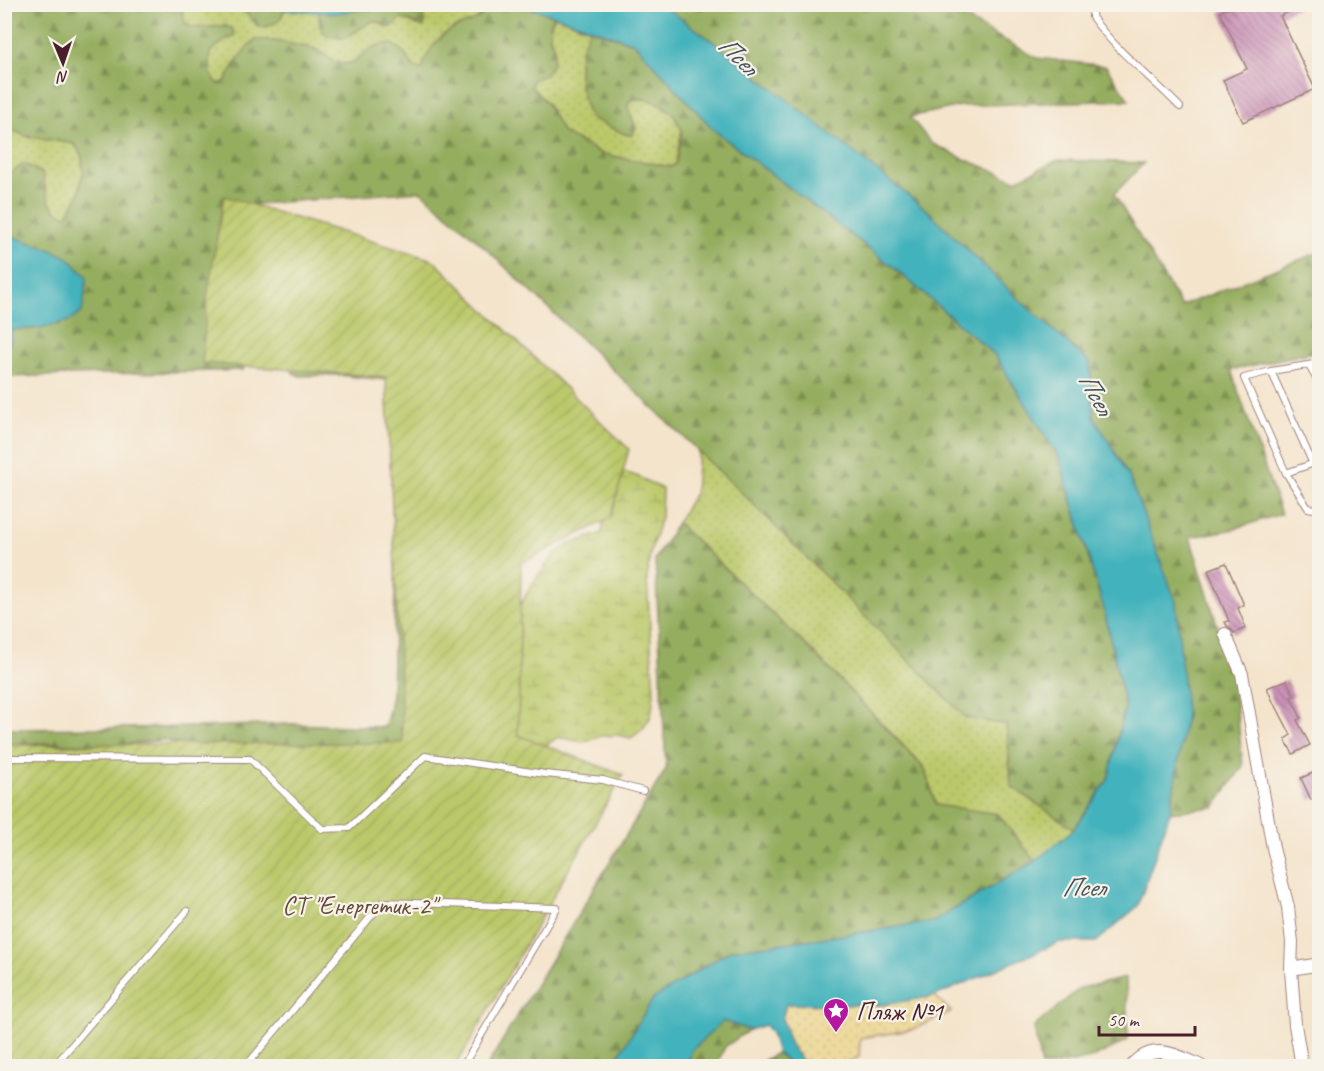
<svg xmlns="http://www.w3.org/2000/svg" width="1324" height="1071" viewBox="0 0 1324 1071" font-family="Caveat,sans-serif">
  <style>
    .grass { fill: url(#grass-dots); stroke: #82744b; stroke-width: 1.5 }
    .forest { fill: url(#forest-firs); stroke: #6f6645; stroke-width: 1.5 }
    .wetland { fill: url(#wetland-marsh); stroke: #82744b; stroke-width: 1.5 }
    .sand { fill: url(#sand-dots); stroke: #9c7c64; stroke-width: 1.5 }
    .garden { fill: url(#garden-furrows); stroke: #82744b; stroke-width: 1.5 }
    .water { fill: #42b2bc; stroke: #466874; stroke-width: 1.5 }
    .building { fill: url(#building-back-hatch) }
    .lines { fill: none; stroke-linecap: round; stroke-linejoin: round }
    .lane-casing { stroke: #9f827c; stroke-width: 8 }
    .street-casing { stroke: #9f827c; stroke-width: 14 }
    .lane { stroke: #fff; stroke-width: 6 }
    .street { stroke: #fff; stroke-width: 12 }
    .labels { text-anchor: middle; dominant-baseline: central; stroke-width: 4.5; stroke-linejoin: round; paint-order: stroke }
    .park-label { font-size: 26px; fill: #664a3b; stroke: #f7f3e8 }
    .poi-label { font-size: 26px; fill: #4a1f2b; stroke: #f7f3e8; text-anchor: start }
    .water-label { font-size: 27px; font-style: italic; fill: #47525e; stroke: #f7f3e8 }
  </style>
  <defs>
    <pattern id="grass-dots" width="8" height="8" patternUnits="userSpaceOnUse" patternTransform="scale(1.5)"><rect width="8" height="8" fill="#bbc96b"/><path d="M2 2h.1M6 6h.1" fill="none" stroke="#a2ac5d" stroke-width="1.8" stroke-linecap="round"/></pattern>
    <pattern id="forest-firs" width="22" height="20" patternUnits="userSpaceOnUse" patternTransform="scale(1.5)"><rect width="22" height="20" fill="#94ad5f"/><path d="M5 1l3.5 6h-7zM16 11l3.5 6h-7z" fill="#7b8c4f"/></pattern>
    <pattern id="wetland-marsh" width="20" height="14" patternUnits="userSpaceOnUse" patternTransform="scale(1.5)"><rect width="20" height="14" fill="#bbc96b"/><path d="M1 5h8M5 5V1M11 12h8M15 12V8" fill="none" stroke="#a2ac5d"/></pattern>
    <pattern id="sand-dots" width="8" height="8" patternUnits="userSpaceOnUse" patternTransform="scale(1.5)"><rect width="8" height="8" fill="#eeda9e"/><path d="M2 2h.1M6 6h.1" fill="none" stroke="#cebb88" stroke-width="1.8" stroke-linecap="round"/></pattern>
    <pattern id="garden-furrows" width="10" height="10" patternUnits="userSpaceOnUse" patternTransform="scale(1.5)"><rect width="10" height="10" fill="#bbc96b"/><path d="M-1 1l2-2M0 10L10 0M9 11l2-2" fill="none" stroke="#a2ac5d"/></pattern>
    <pattern id="building-back-hatch" width="6" height="6" patternUnits="userSpaceOnUse" patternTransform="scale(1.5)"><rect width="6" height="6" fill="#ca91b7"/><path d="M-1 5l2 2M0 0l6 6M5-1l2 2" fill="none" stroke="#a67695"/></pattern>
  </defs>
  <rect width="100%" height="100%" fill="#f7f3e8"/>
  <filter id="ink" filterUnits="userSpaceOnUse"><feTurbulence type="fractalNoise" baseFrequency=".0167" numOctaves="2"/><feDisplacementMap in="SourceGraphic" scale="12" xChannelSelector="R" yChannelSelector="G"/><feConvolveMatrix kernelMatrix="1 2 1 2 8 2 1 2 1" color-interpolation-filters="sRGB"/></filter>
  <filter id="wash" filterUnits="userSpaceOnUse"><feTurbulence type="fractalNoise" baseFrequency=".008" numOctaves="4" result="noise"/><feDisplacementMap in="SourceGraphic" scale="24" xChannelSelector="R" yChannelSelector="G"/><feGaussianBlur stdDeviation="1.35" result="paint"/><feColorMatrix in="noise" values="0 0 0 0 0 0 0 0 0 0 0 0 0 0 0 0 0 1.4 0 .05"/><feComposite in="paint" operator="in"/></filter>
  <g filter="url(#wash)">
    <rect width="100%" height="100%" fill="#f4e4cc"/>
    <!-- grass -->
    <path class="grass" d="M187,5H233L245,12L259,27L282,16L284,10L319,11L320,27L332,37L345,38L372,21L379,22L385,27L397,22L399,19L407,20L416,25L422,12L416,5H438L439,9L454,12L475,13L482,15L477,21L453,28L423,69L415,68L400,49L364,54C354,66 339,66 327,58C323,55 319,51 315,49C310,47 259,38 256,40C248,43 229,73 226,81L219,84C207,74 211,66 210,52L227,39L234,36L226,25C217,26 195,30 188,26C184,23 183,16 182,12Z
      M555,16L590,29L581,50L590,118L625,134L632,135L636,128L628,109V102C641,94 662,103 672,113C676,117 679,125 682,130L676,163L671,167L602,154L563,133L546,102L531,87L533,79L554,48C549,36 548,29 555,16Z
      M5,126L26,136L75,144L82,157L83,173L78,197L67,215L59,214L49,203L42,173L24,164L5,182Z
      M698,451L744,495L1007,725L1011,786L1074,829L1035,861L998,814L936,806L924,767L812,651L677,523L695,492Z"/>
    <!-- forest -->
    <path class="forest" d="M5,5H187L182,12C183,16 184,23 188,25C197,32 219,22 233,29L234,36L227,39L210,52C211,66 207,74 219,84L226,81C229,73 248,43 256,40C259,38 310,47 315,49C326,54 331,63 344,64C356,64 358,57 367,51C376,44 392,40 401,50C406,55 410,63 415,68L422,69C426,52 440,34 455,28C465,23 475,23 482,15L475,13L454,12L439,9L438,5H500L526,6L555,16L551,22L549,35L554,48L553,63L546,75L533,79L531,87L546,102L563,133L602,154L671,167L676,163L682,130C679,125 676,118 672,113C662,103 641,94 628,102V109L636,128L632,135L625,134L590,118C581,99 576,72 581,51C582,44 587,36 590,29L634,43L714,130L892,266L995,355L1059,457L1104,609L1125,707L1108,780L1074,829L1011,786L1007,725L966,718L744,495L477,240L420,191L235,206L259,347L243,370L5,377V348L9,347L12,330L41,328L49,249L4,234L5,182L9,174L24,164L42,173C46,190 47,212 67,215L78,197L83,173L82,157L75,144L25,136L5,126Z
      M233,5H278L284,10C281,22 272,27 259,27L245,12Z
      M379,5H416C421,11 427,19 424,27C415,25 408,19 400,19L395,25L389,28L379,22L372,21L345,38L327,36L320,27L319,11L338,13Z
      M662,5H955L961,16L1037,58L1106,66L1129,100L960,106L910,117L931,143L962,158L1016,180L1058,160L1144,163L1114,194L1181,306L1319,252V351L1231,370L1281,514L1230,530L1190,537L1233,676L1243,766L1215,807L1170,812L1186,714L1129,476L1094,417L1090,363L1014,295L715,43Z
      M331,254H337L345,262L346,276L349,282C361,297 389,341 404,349C412,354 423,353 431,357L433,364L442,374L440,388L428,404L434,423L435,444L431,465L428,500L421,526L420,540L425,557L428,590L441,607L442,614L430,633L420,736L406,760L381,785L371,798L361,807L342,817L323,819L316,817L314,811L317,797L351,767L349,760L344,755L319,746L288,745L245,752L228,753L207,752L165,740L118,745L37,743L5,745L4,729L197,727L290,724L385,727L392,695L398,482L406,412L404,398L396,381L337,375L300,376L293,373C290,359 293,349 303,339C306,336 311,333 313,330C316,325 320,318 322,313C328,296 322,275 325,257Z
      M677,523L812,651L924,768L936,805L998,814L1035,861L933,922L829,937L731,950L653,999L617,1058L614,1066H487L666,769L655,559Z
      M1126,978L1128,1040L1095,1057L1053,1066H1041L1034,1027L1080,988Z
      M722,1021L749,1030L725,1047L716,1066H688L691,1051Z
      M777,1053L786,1060L789,1066H754Z"/>
    <!-- wetland -->
    <path class="wetland" d="M618,470L639,477L662,489L661,517L650,554L647,579L654,693L651,716L643,729L631,738L617,735L601,736L582,742L558,737L528,758L505,739L512,620L533,583L554,555L568,545L590,537L601,534Z"/>
    <!-- sand -->
    <path class="sand" d="M935,996L951,1012L911,1030L860,1038L859,1057L841,1066H807L792,1049L782,1019L786,1004L881,1005Z"/>
    <!-- garden -->
    <path class="garden" d="M224,196L433,260L629,449L611,518L521,563L518,735L623,775L456,1066H5L4,745L403,743L386,377L202,363L207,297Z
      M1154,1052L1201,1066H1132Z"/>
    <!-- water -->
    <path class="water" d="M278,5H387L338,13L284,10Z
      M500,5H662L715,43L928,211L1014,295L1090,363L1094,417L1129,476L1176,602L1186,714L1170,812L1138,906L1096,942H1060L935,996L881,1005L786,1004L782,1019L792,1048L807,1066H789L786,1060L777,1053L771,1033L765,1025L749,1030L723,1021L691,1051L688,1066H614L617,1058L653,999L731,950L829,937L933,922L1035,861L1074,829L1108,780L1125,707L1104,609L1059,457L995,355L892,266L714,130L634,43L526,6Z
      M5,234L49,249L67,257L87,277L82,312L69,321L40,328L12,330L9,347L5,348Z"/>
    <g id="blocks">
      <!-- building -->
      <path class="building" d="M1237,4H1305L1280,16L1315,89L1243,122L1223,80L1247,69L1220,12Z
        M1226,563L1244,605L1238,608L1246,628L1234,633L1230,628L1227,626L1225,622L1229,621L1208,570Z
        M1287,680L1294,696L1291,697L1301,718L1297,720L1310,745L1293,754L1285,739L1291,735L1275,704H1274L1267,688Z
        M1320,770V796L1311,800L1301,778Z"/>
    </g>
  </g>
  <g filter="url(#ink)">
    <use href="#blocks" fill-opacity="0" stroke="#9f827c" stroke-width="1.5"/>
    <g class="lines">
      <defs>
        <path id="lane" d="M1093,4L1092,17C1116,51 1151,77 1180,107
          M1320,363L1271,371L1244,378L1286,473L1308,508L1320,510
          M1309,366L1320,385
          M1271,371L1313,464
          M1286,473L1320,461
          M4,758L250,759L322,829L349,828L425,756L545,774L603,780L643,791
          M54,1066L187,911
          M246,1066L383,902L557,908L463,1066"/>
        <path id="street" d="M1225,634L1242,674L1273,848L1288,907L1292,942L1291,969L1295,1025L1302,1066
          M1291,969L1320,964
          M1132,1066C1153,1041 1177,1055 1201,1066"/>
      </defs>
      <!-- lane casing -->
      <use href="#lane" class="lane-casing"/>
      <!-- street casing -->
      <use href="#street" class="street-casing"/>
      <!-- lane -->
      <use href="#lane" class="lane"/>
      <!-- street -->
      <use href="#street" class="street"/>
    </g>
  </g>
  <!-- icons -->
  <defs>
    <symbol id="sight-pin" viewBox="-11 -11 22 30"><path d="M0 17L-7.5 6A9.5 9.5 0 1 1 7.5 6Z" fill="#b5179e" stroke="#f7f3e8"/><path d="M0-6L1.8-2.2L6-1.7L2.9 1.2L3.7 5.4L0 3.3L-3.7 5.4L-2.9 1.2L-6-1.7L-1.8-2.2Z" fill="#fff"/></symbol>
  </defs>
  <g fill-rule="evenodd">
    <use href="#sight-pin" x="821" y="996" width="30" height="40"/>
  </g>
  <g class="labels">
    <!-- park labels -->
    <g class="park-label">
      <text x="359" y="905">СТ "Енергетик-2"</text>
    </g>
    <!-- poi labels -->
    <g class="poi-label">
      <text x="856" y="1011">Пляж №1</text>
    </g>
    <!-- water labels -->
    <g class="water-label">
      <text transform="translate(738 55) rotate(44)">Псел</text>
      <text transform="translate(1096 393) rotate(61)">Псел</text>
      <text x="1083" y="887">Псел</text>
    </g>
  </g>
  <!-- margin -->
  <rect width="1324" height="1071" fill="none" stroke="#f7f3e8" stroke-width="24"/>
  <!-- north arrow -->
  <g transform="translate(63 63) rotate(178)" stroke="#f7f3e8" stroke-width="4.5" paint-order="stroke">
  <path d="M0-4.5L10 22L0 15L-10 22Z" fill="#4a1f2b"/>
  <text y="-9" font-size="16" font-weight="bold" text-anchor="middle" fill="#4a1f2b">N</text>
  </g>
  <!-- scale -->
  <path d="M1099 1026v9h96v-9" fill="none" stroke="#4a1f2b" stroke-width="3"/>
  <text x="1108" y="1026" font-size="18" fill="#4a1f2b" stroke="#f7f3e8" stroke-width="4.5" paint-order="stroke">50 m</text>
</svg>
